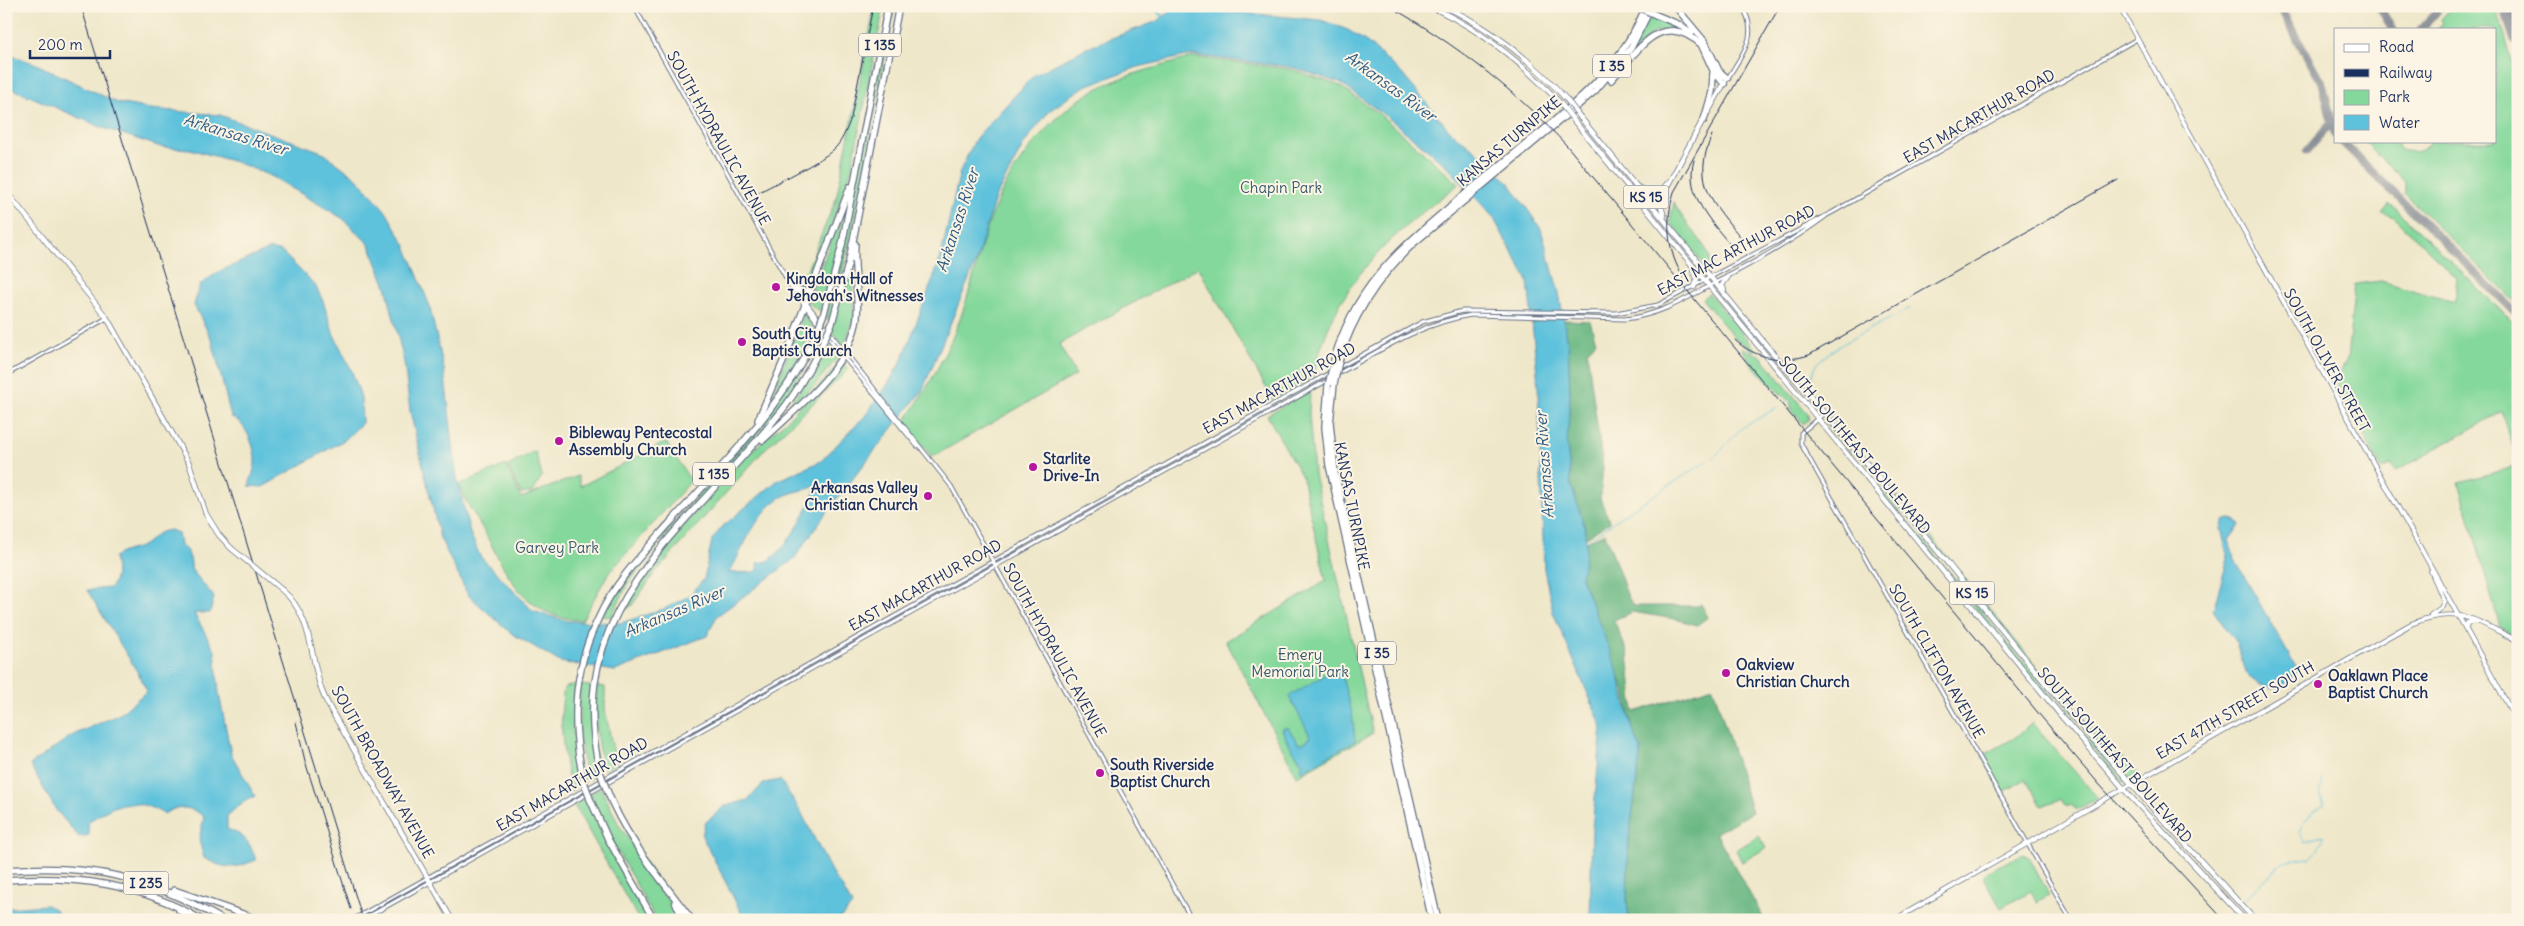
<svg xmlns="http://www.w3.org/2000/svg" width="2524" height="926" viewBox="0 0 2524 926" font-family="Delius,sans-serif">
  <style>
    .green { fill: #84d89b; stroke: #50847c }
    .forest { fill: #6bb883; stroke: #437470 }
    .water { fill: #5ec2dc; stroke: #3c789d; fill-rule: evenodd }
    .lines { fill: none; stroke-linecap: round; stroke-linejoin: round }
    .stream { stroke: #5ec2dc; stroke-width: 1 }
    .canal { stroke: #5ec2dc; stroke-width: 2.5 }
    .taxiway { stroke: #858b94; stroke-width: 8 }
    .runway { stroke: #858b94; stroke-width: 18 }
    .tertiary-casing { stroke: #656f83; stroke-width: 5 }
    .secondary-casing { stroke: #656f83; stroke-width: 5.5 }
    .primary-casing { stroke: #656f83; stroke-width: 6 }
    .motorway-casing { stroke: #656f83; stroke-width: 8 }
    .tertiary { stroke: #fff; stroke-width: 3 }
    .secondary { stroke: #fff; stroke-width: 4 }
    .primary { stroke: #fff; stroke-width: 4.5 }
    .motorway { stroke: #fff; stroke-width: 5.5 }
    .rail { stroke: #1b2f5e; stroke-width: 1 }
    .primary-bridge-casing { stroke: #656f83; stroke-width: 6; stroke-linecap: butt }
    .motorway-bridge-casing { stroke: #656f83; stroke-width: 8; stroke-linecap: butt }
    .primary-bridge { stroke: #fff; stroke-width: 4.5 }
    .motorway-bridge { stroke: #fff; stroke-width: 5.5 }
    .poi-dot { fill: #b5179e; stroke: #fcf5e5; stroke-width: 2 }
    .labels { text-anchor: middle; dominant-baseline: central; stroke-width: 4; stroke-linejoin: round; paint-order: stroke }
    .shield { fill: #fcf5e5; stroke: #5e6a86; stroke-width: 1 }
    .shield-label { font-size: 14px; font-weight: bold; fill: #1b2f5e }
    .street-label { font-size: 15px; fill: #1b2f5e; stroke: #fcf5e5 }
    .park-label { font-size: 15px; fill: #35596d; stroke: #fcf5e5 }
    .poi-label { font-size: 15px; font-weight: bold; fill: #1b2f5e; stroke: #fcf5e5; text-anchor: start }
    .water-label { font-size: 16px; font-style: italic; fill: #2f5b84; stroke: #fcf5e5 }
  </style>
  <rect width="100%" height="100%" fill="#fcf5e5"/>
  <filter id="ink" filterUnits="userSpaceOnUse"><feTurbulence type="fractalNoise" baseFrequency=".02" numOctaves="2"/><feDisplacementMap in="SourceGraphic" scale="10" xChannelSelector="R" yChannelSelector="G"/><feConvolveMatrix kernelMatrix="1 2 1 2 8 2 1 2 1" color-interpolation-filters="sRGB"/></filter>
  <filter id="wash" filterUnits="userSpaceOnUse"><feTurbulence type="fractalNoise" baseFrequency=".0096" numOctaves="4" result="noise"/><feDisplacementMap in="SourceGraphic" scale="20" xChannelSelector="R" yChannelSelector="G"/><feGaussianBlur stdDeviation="1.12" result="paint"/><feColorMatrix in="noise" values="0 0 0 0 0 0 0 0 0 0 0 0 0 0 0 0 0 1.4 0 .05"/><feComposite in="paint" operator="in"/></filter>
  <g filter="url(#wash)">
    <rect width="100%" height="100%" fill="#efe7c9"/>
    <!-- green -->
    <path class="green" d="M875,6H884L851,171L808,288L801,289L788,271L791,269L799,275L807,270L836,199Z
      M890,6H895L879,85L876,83Z
      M2453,6H2496L2518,80V305L2405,194V182L2364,141H2395L2401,150C2413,153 2424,153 2430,141H2495V29H2438L2443,23L2441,19Z
      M1651,13L1676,24L1674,28L1653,33L1635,50L1633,48Z
      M1192,57L1290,69L1338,85L1378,113L1459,184C1386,239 1333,284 1313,378L1273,400L1198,267L1059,344L1076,375L932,457L904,423C923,395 941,365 954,334C973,291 979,242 998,200C1016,159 1056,111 1095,90C1125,74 1160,67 1192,57Z
      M875,86L879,91C864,167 853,246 828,321L825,316L837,284V275Z
      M1674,202C1679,220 1721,255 1708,270L1670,222Z
      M845,204L835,259L820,311L813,307L808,302Z
      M2389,204L2394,207L2518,327V463L2502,411L2395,472L2391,464L2382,469L2335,381L2347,359L2355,284L2381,281L2454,302L2457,278L2394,217L2382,213Z
      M851,260L854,318L844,346L831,331Z
      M1709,293L1756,350L1754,351L1735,338L1702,299Z
      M804,313L813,328L795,367L767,408Z
      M817,335L821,339C782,417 720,477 662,541L659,542L658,540L764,420Z
      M825,344L831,346L838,358L813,387L776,424L807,380Z
      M1742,348L1761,356L1808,414L1809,420L1803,424L1792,410L1790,400C1775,392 1749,364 1742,348Z
      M839,364H844L849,369L764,450L654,574L632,605L627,609L620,611L652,561L745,457L787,420Z
      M1310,391L1309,414L1314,474L1373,733L1297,776L1226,641L1326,581L1302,477L1267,415Z
      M1829,415L1876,469L2041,672L2091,728L2135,770L2137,774L2129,778L2061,700Z
      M1824,421C1925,540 2021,663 2124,780L2123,783L2038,686Z
      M666,442L691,481L608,574L582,620C525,618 508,576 485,533C476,516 465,503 459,485L506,465L521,498L578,476L581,486Z
      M535,451L542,476L532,492L521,494L508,466Z
      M2518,466V638L2500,627L2459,482Z
      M655,543L658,546L629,582L611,617L602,616L619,585Z
      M575,684L573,732L581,781L571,792C564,757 558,724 564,688Z
      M580,685L591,686L590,720L598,772L590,780L586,779L579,736Z
      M597,686L605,687V709L616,765L604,769C595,743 595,714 597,686Z
      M2032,723L2098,798L2076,810L2072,805H2065L2060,799L2042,806L2026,779L2002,793L1982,756L2018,736Z
      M599,788L602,790L619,825L672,901L681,920H656L605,829L590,794Z
      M586,798L607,844L649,920H639L574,805Z
      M1759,836L1766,848L1742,862L1736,850Z
      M2023,854L2030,858L2049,895L2037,902L2031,891L2001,908L1983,877L1986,872Z"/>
    <!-- forest -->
    <path class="forest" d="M1564,320L1590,321L1596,342L1587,351L1603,468L1600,499L1610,522L1585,538V528L1571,485L1567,444L1570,395L1568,343Z
      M1605,533L1628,597L1634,606H1697L1701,604L1708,617L1697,625L1675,619L1632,612L1614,620L1628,654L1634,712L1713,687L1752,812L1716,833L1764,919L1769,918L1771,920H1629L1627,900L1629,838L1641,749L1633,730L1625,692L1581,577L1586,542Z"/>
    <!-- water -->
    <path class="water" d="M1176,7L1321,20L1348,30L1368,43L1402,74L1451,132L1475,150L1510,184L1541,229L1559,293L1568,343L1570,395L1567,444L1571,485L1585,528L1586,549L1581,577L1616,666L1633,730L1641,749L1629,838L1627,900L1629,920H1590L1592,829L1602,727L1553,612L1544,569L1538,383L1528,281L1493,217L1448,167L1390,119L1340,83L1291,67L1191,55L1138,67L1085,86L1049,111L1024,144L995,198L976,262L922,391L828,510L794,559L717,616L707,636L615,671L560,662L511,633L468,595L440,538L410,411L404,362L386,286L369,244L342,218L273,177L239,163L190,149L161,147L101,127L6,86V54L34,63L118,103L150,109L220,115L322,152L358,179L385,210L406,246L429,304L444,369L457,479L470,533L480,556L533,611L567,621L621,623L664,609L689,596L704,579L712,540L722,527L777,481L821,461L865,416L888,384L903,358L940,260L960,171L976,138L1033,76L1090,46L1158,21ZM816,486C812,505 785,552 768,561C765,562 760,563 757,563L759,568L754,572L729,573C743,549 759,506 786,495C795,491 807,490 816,486Z
      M270,249L282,252L315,285L323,301L334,335L351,369L361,397L362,423L346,439L263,487L249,486C251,478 255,469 255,462C256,448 245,421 231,417L212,340L194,305L200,285L218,272Z
      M2229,519L2235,520L2240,525L2229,540L2235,560L2298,671L2281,689L2261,685L2248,677L2236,643L2213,610L2228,559L2221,528L2224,521Z
      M171,530L178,533L180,545C188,549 192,560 191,569L214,597L210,613H194L215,651L219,694L231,754L255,796L242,803L227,816V829C246,836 249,841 256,860C234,869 226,870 204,858L199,840L204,817C192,806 177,805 164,814C132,796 118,802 88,822L89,835L79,837L56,810L30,765L71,736L120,714L147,691L138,673L87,590L110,588C118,578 116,569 114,557C125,550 129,551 140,547C153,542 153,531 171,530Z
      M1339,667L1352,713L1355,741L1302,771L1300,768L1303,764L1288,743L1282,729L1288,727L1297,742L1301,744L1308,740L1310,736L1289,696Z
      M780,780L800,810L835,879L841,885L852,905L839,920H745L702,836L705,823L725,806L748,800L764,783Z
      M46,905L55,909L60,920H6V908Z"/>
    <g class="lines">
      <!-- stream -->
      <path class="stream" d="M1806,386C1813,380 1812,369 1818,362C1839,342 1884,323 1910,308
        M1785,401L1788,400
        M1728,442L1742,428L1781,405
        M1713,458L1726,445
        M1586,542L1623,515L1706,462
        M2241,903L2283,862L2309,858L2323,842L2324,835L2305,842L2299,832C2302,821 2314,810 2324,805L2320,793L2323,780
        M2224,917L2232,910
        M2220,920L2221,919"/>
      <!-- canal -->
      <path class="canal" d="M1151,6L1165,18"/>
      <!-- taxiway -->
      <path class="taxiway" d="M2279,6L2323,85L2335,135
        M2379,6L2392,29
        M2421,29L2440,8
        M2341,141L2518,315
        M2307,151L2333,121"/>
      <!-- runway -->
      <path class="runway" d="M2509,6L2518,36"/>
    </g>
  </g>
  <g filter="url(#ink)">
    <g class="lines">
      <defs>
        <path id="tertiary" d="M634,6L790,285L838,350
          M1728,78C1743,52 1760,36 1742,6
          M788,280L951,486L1192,920
          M842,355L917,446
          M1338,368L1422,322L1462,311L1616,313L1658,305L1833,212L2137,39
          M6,375L107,318
          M1336,375C1379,351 1421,323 1471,315L1625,319C1659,315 1682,301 1711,285C1750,265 1790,243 1826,216
          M1824,413L1801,433V444L2071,920
          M352,920L1331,372
          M362,920L1328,380"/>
        <path id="secondary" d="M2119,6L2518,723
          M2431,571L2444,601L2441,608L2431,615
          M2466,629L2467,623L2476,621
          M1894,920L2411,624C2457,604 2477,621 2518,641"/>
        <path id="primary" d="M1429,6C1481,29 1523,63 1561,104
          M1444,6C1492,29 1532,60 1567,100
          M1708,112L1725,82
          M1580,117L1766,345L1849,442L2072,716L2155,811L2255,920
          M1575,122L2063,718L2130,796L2245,920
          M1640,188L1649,193L1658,190
          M6,191L107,318L189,463L206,514L219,535L231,548
          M1663,194L1660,203L1664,216
          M1649,203L1667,184
          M1651,204L1663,194L1704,118
          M1693,271L1697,278L1694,287
          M1724,290L1722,285L1728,277
          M282,590C311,614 310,652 320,685C322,694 327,702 331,710L452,920"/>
        <path id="motorway" d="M1675,6L1705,42L1719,71L1727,78
          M1656,15L1680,25L1692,33
          M1701,44L1713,70L1724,84
          M1611,80C1639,51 1660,7 1703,46
          M1704,120L1712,92L1713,73
          M797,289L805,292L812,287
          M824,313L842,245L888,6
          M832,323L849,261L899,6
          M837,349L844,351
          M1339,361C1353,314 1379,276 1414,243L1595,91L1631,48L1652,6
          M1333,364C1352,290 1397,251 1453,204C1482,180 1511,156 1541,132C1584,96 1625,60 1646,6
          M1334,384L1330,423L1335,473L1438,920
          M1328,386L1325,427L1329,465L1432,920
          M758,420L786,355L850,187
          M763,440C796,409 852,365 857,317C859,293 853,269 855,244
          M600,772C561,609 686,530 775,419C795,396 810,369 823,342
          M584,782C571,727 573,670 598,619C614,583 642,554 668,525C722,465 782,408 816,334
          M606,788C625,838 660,878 692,920
          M590,799L608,839L654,920
          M6,870C92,863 148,877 223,920
          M6,880C76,875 141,884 202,920
          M174,890L260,920
          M675,902L684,920
          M179,910L192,920"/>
      </defs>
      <!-- tertiary casing -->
      <use href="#tertiary" class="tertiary-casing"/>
      <!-- secondary casing -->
      <use href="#secondary" class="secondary-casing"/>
      <!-- primary casing -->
      <use href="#primary" class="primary-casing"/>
      <!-- motorway casing -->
      <use href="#motorway" class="motorway-casing"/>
      <!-- tertiary -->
      <use href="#tertiary" class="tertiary"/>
      <!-- secondary -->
      <use href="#secondary" class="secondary"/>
      <!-- primary -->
      <use href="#primary" class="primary"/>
      <!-- motorway -->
      <use href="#motorway" class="motorway"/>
      <!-- rail -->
      <path class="rail" d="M81,6L363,920
        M1389,6C1456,44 1516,91 1568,147L2044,720L2099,784L2224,920
        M1712,135C1691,183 1713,203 1742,239
        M1694,160C1684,196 1712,222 1732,247
        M750,197C769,186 825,161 837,146C844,137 847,128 851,118L873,6
        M1683,277C1667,251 1665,221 1674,192L1780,6
        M1735,340C1755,359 1784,363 1809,355L2118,180
        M296,722L305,761L351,909"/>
      <defs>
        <path id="primary-bridge" d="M1567,100L1580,117
          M1561,104L1575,122
          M231,548L282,590"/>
        <path id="motorway-bridge" d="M1636,6L1656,15
          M816,334L824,313
          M823,342L832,323
          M1334,384L1339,361
          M1328,386L1333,364
          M600,772L606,788
          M584,782L590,799"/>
      </defs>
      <!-- primary-bridge casing -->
      <use href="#primary-bridge" class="primary-bridge-casing"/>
      <!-- motorway-bridge casing -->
      <use href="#motorway-bridge" class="motorway-bridge-casing"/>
      <!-- primary-bridge -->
      <use href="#primary-bridge" class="primary-bridge"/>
      <!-- motorway-bridge -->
      <use href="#motorway-bridge" class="motorway-bridge"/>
    </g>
  </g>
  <!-- markers -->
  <g class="poi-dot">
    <circle cx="776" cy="287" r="5"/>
    <circle cx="742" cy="342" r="5"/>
    <circle cx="559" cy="441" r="5"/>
    <circle cx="1033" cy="467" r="5"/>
    <circle cx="928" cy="496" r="5"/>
    <circle cx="1726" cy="673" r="5"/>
    <circle cx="2318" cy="684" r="5"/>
    <circle cx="1100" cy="773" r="5"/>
  </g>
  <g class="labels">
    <!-- shield labels -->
    <g class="shield">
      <rect x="859" y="33.5" width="42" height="23" rx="4"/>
      <rect x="1593" y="54.5" width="38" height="23" rx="4"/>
      <rect x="1623.5" y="185.5" width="45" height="23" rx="4"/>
      <rect x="693" y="462.5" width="42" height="23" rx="4"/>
      <rect x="1949.5" y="581.5" width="45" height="23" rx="4"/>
      <rect x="1358" y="641.5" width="38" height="23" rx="4"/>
      <rect x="123.5" y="871.5" width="45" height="23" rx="4"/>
    </g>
    <g class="shield-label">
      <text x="880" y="45">I 135</text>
      <text x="1612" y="66">I 35</text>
      <text x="1646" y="197">KS 15</text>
      <text x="714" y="474">I 135</text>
      <text x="1972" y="593">KS 15</text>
      <text x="1377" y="653">I 35</text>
      <text x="146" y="883">I 235</text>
    </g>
    <!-- street labels -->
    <g class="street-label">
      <text transform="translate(1979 116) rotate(-30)">EAST MACARTHUR ROAD</text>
      <text transform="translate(719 138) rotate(61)">SOUTH HYDRAULIC AVENUE</text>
      <text transform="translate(1509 141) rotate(-40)">KANSAS TURNPIKE</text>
      <text transform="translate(1736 250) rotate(-28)">EAST MAC ARTHUR ROAD</text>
      <text transform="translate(2327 360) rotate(61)">SOUTH OLIVER STREET</text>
      <text transform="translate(1279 388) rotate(-29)">EAST MACARTHUR ROAD</text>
      <text transform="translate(1855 445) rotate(50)">SOUTH SOUTHEAST BOULEVARD</text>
      <text transform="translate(1352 506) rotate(79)">KANSAS TURNPIKE</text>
      <text transform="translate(925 585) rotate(-29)">EAST MACARTHUR ROAD</text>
      <text transform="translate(1055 650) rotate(61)">SOUTH HYDRAULIC AVENUE</text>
      <text transform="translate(1937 661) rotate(60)">SOUTH CLIFTON AVENUE</text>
      <text transform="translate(2235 710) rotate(-30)">EAST 47TH STREET SOUTH</text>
      <text transform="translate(2115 755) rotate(49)">SOUTH SOUTHEAST BOULEVARD</text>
      <text transform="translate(383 772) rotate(61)">SOUTH BROADWAY AVENUE</text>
      <text transform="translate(572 784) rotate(-30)">EAST MACARTHUR ROAD</text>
    </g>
    <!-- park labels -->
    <g class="park-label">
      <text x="1281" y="187">Chapin Park</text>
      <text x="557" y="547">Garvey Park</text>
      <text x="1300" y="654">Emery<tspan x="1300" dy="17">Memorial Park</tspan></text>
    </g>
    <!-- poi labels -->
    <g class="poi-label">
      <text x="786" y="278">Kingdom Hall of<tspan x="786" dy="17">Jehovah's Witnesses</tspan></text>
      <text x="752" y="333">South City<tspan x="752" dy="17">Baptist Church</tspan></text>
      <text x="569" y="432">Bibleway Pentecostal<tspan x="569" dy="17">Assembly Church</tspan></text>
      <text x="1043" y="458">Starlite<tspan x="1043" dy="17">Drive-In</tspan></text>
      <text x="918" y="487" text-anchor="end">Arkansas Valley<tspan x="918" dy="17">Christian Church</tspan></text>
      <text x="1736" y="664">Oakview<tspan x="1736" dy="17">Christian Church</tspan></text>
      <text x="2328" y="675">Oaklawn Place<tspan x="2328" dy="17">Baptist Church</tspan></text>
      <text x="1110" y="764">South Riverside<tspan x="1110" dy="17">Baptist Church</tspan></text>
    </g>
    <!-- water labels -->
    <g class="water-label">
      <text transform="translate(1391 86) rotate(36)">Arkansas River</text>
      <text transform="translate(236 134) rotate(17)">Arkansas River</text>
      <text transform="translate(957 220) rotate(-72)">Arkansas River</text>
      <text transform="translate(1544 465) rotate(-94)">Arkansas River</text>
      <text transform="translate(674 611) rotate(-23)">Arkansas River</text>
    </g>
  </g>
  <!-- margin -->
  <rect width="2524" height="926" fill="none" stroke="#fcf5e5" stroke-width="25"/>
  <!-- legend -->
  <rect x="2334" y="28" width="162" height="115" fill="#fcf5e5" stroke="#a2a6af"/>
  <rect x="2344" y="44" width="25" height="8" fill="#ffffff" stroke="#a2a6af"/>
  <text x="2379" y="52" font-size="15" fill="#1b2f5e">Road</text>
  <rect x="2344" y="69" width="25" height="8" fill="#1b2f5e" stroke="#a2a6af"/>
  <text x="2379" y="78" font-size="15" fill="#1b2f5e">Railway</text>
  <rect x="2344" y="90" width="25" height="15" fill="#84d89b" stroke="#a2a6af"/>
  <text x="2379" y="102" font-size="15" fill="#1b2f5e">Park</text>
  <rect x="2344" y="115" width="25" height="15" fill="#5ec2dc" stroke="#a2a6af"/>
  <text x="2379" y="128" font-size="15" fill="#1b2f5e">Water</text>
  <!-- scale -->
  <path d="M30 50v8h80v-8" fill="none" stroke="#1b2f5e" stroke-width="2.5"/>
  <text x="38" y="50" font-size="15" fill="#1b2f5e" stroke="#fcf5e5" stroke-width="4" paint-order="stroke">200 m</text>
</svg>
